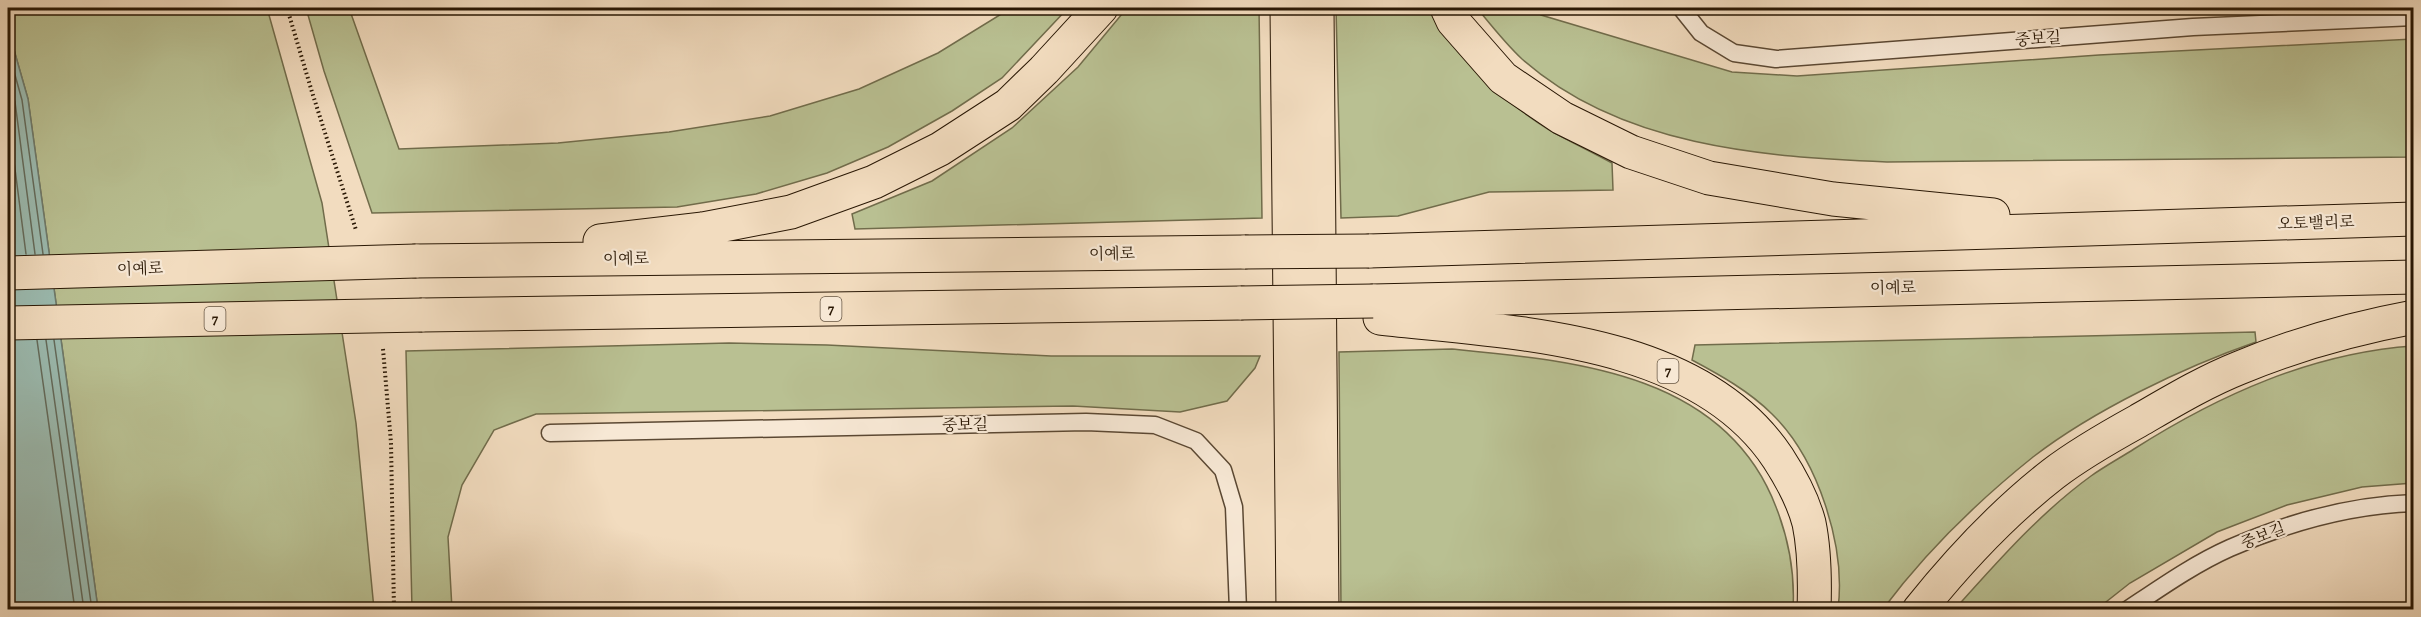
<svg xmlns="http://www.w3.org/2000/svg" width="2421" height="617" viewBox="0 0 2421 617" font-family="Alegreya,'Noto Serif KR',serif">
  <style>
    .green { fill: #b9c092; stroke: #716c4b; stroke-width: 1.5 }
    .water { fill: #9bbcb2; stroke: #6d7a6c; stroke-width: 1.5 }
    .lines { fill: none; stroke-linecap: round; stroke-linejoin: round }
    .shore { stroke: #626a5b; stroke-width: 1.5 }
    .lane-casing { stroke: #5b4833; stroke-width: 19 }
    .highway-casing { stroke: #291704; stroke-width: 35 }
    .path { stroke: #291704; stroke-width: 4; stroke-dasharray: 1.5 3; stroke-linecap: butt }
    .lane { stroke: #f7e8d5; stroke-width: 16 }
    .highway { stroke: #f2dcbf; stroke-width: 33 }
    .highway-bridge-casing { stroke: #291704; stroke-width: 35; stroke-linecap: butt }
    .highway-bridge { stroke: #f2dcbf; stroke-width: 33 }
    .labels { text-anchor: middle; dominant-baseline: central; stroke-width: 4.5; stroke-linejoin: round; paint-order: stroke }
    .shield { fill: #f7e8d5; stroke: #675643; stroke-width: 1.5 }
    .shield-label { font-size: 15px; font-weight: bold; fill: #291704 }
    .street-label { font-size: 16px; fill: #291704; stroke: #f7e8d5 }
  </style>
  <rect width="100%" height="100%" fill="#f2dcbf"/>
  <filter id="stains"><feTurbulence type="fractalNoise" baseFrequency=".00333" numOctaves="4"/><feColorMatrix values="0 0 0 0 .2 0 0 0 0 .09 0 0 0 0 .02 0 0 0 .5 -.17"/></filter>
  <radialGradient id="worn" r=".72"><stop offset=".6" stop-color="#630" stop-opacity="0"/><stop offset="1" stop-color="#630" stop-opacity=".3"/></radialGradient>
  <!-- green -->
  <path class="green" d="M8,8H267L322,203L356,423L374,609H98L28,99L8,29Z
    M306,8H349L399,149L558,143L669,132L770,116L859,89L938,53L1011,8H1068L1002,78L952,111L888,147L827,173L756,194L677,207L372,213L324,71Z
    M1127,8H1259L1262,218L855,229L852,214L932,181L1012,128L1078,67Z
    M1336,8H1429C1458,57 1502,101 1551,131C1571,142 1592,152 1612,163L1613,190L1489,192L1398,216L1341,218Z
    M1477,8H1534L1541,15L1732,72L1797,76L2099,55L2413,39V157L1887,162C1762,157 1620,146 1522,59C1505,43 1491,25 1477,8Z
    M2255,332L2256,342C2184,367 2094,410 2033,457C1978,501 1925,553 1883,609H1838C1846,546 1818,459 1772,414C1749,391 1720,375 1692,360L1695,345Z
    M729,343L827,345L1051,356H1260L1255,368L1227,401L1180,412L1073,406L536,414L494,430L462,485L448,537L452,609H412L406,351Z
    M2413,346V483L2362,487L2287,505L2217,532L2130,583L2097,609H1955C1997,562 2040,513 2091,476C2105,466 2120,458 2134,449C2219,395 2312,353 2413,346Z
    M1452,349C1575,361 1725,373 1776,507C1789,540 1795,574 1793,609H1341L1339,352Z"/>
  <!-- water -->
  <path class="water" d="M8,29L28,99L98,609H8Z"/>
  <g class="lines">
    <!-- shore -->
    <path class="shore" d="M8,50L22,100L43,254
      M8,77L15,102L35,254
      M8,115L26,254
      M37,340L75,610
      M46,340L84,610
      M54,340L92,610"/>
    <defs>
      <path id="lane" d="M1681,8L1701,33L1734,53L1776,59L2193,27L2414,17
        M550,433L1086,422L1155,425L1196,441L1223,470L1234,507L1238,610
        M2127,610C2160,588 2194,564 2230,548C2287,523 2352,505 2414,503"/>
      <path id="highway" d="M1287,8L1293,610
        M1317,8L1322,610
        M1447,8L1453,21L1503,78L1562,118L1631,152L1709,178L1833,199L1993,215
        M600,241L703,229L791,212L874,182L940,149L1008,105L1044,70L1101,8
        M1369,251L2414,219
        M416,261L1245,252
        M1373,301L2414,277
        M422,315L1241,303
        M1380,318C1511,333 1697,336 1778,458C1791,478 1803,500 1809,523C1815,552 1815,581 1814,610
        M1919,610C1959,560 2003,513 2053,474C2079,454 2109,437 2138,421C2171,402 2204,382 2239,368C2294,345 2355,328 2414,317"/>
    </defs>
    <!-- lane casing -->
    <use href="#lane" class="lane-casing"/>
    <!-- highway casing -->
    <use href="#highway" class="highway-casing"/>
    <!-- path -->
    <path class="path" d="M287,8L312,92L356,230
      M383,349L391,443L394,610"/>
    <!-- lane -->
    <use href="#lane" class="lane"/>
    <!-- highway -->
    <use href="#highway" class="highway"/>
    <defs>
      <path id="highway-bridge" d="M1245,252L1369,251
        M8,273L416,261
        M1241,303L1373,301
        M8,323L422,315"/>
    </defs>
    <!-- highway-bridge casing -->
    <use href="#highway-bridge" class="highway-bridge-casing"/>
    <!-- highway-bridge -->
    <use href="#highway-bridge" class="highway-bridge"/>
  </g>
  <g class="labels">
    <!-- shield labels -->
    <g class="shield">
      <rect x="820.5" y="297" width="21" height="24" rx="4.5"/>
      <rect x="204.5" y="307" width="21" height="24" rx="4.5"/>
      <rect x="1657.5" y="359" width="21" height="24" rx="4.5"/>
    </g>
    <g class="shield-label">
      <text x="831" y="309">7</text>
      <text x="215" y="319">7</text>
      <text x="1668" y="371">7</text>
    </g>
    <!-- street labels -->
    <g class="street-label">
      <text transform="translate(2038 39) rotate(-4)">중보길</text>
      <text transform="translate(2316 223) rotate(-2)">오토밸리로</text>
      <text transform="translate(1112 254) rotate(-1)">이예로</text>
      <text transform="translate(626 259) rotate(-1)">이예로</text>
      <text transform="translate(140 269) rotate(-2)">이예로</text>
      <text transform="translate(1893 288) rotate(-1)">이예로</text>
      <text transform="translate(965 425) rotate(-1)">중보길</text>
      <text transform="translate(2263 536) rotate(-21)">중보길</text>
    </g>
  </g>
  <!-- margin -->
  <rect width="2421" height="617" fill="none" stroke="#f2dcbf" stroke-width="30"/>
  <rect x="9" y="9" width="2403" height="599" fill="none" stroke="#291704" stroke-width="3"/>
  <rect x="15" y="15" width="2391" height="587" fill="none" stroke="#291704" stroke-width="1.5"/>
  <rect width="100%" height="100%" filter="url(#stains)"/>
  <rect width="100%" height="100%" fill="url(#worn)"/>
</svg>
